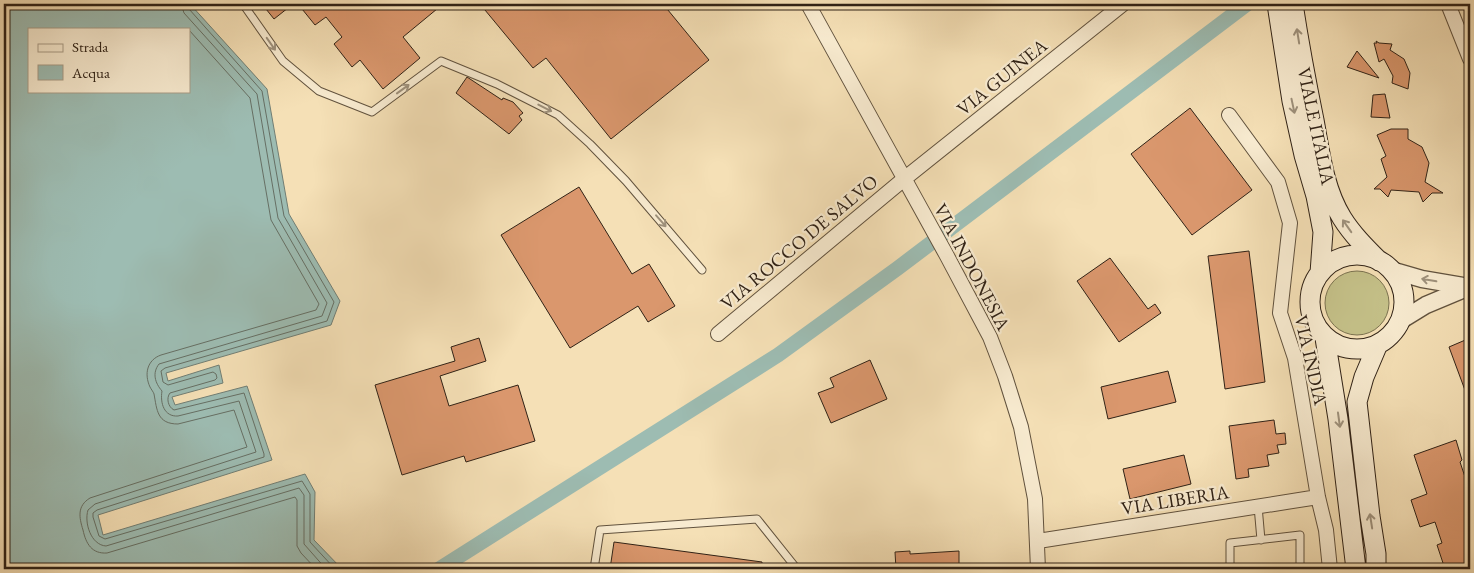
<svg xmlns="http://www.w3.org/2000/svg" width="1474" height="573" viewBox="0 0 1474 573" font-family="'EB Garamond',serif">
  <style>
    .green { fill: #c4c088; stroke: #7a714f }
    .water { fill: #9dbcb2; stroke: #717e74; fill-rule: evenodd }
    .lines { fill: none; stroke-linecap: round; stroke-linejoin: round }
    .shore { stroke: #666f64; stroke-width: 1 }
    .canal { stroke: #9dbcb2; stroke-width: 15 }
    .building { fill: #da976d; stroke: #302216 }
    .service-casing { stroke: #61523e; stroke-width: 9 }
    .minor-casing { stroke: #61523e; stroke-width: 16 }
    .tertiary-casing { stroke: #61523e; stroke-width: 19 }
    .secondary-casing { stroke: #302216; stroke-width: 21 }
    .service { stroke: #f8ebd0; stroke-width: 7 }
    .minor { stroke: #f8ebd0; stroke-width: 14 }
    .tertiary { stroke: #f8ebd0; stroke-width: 16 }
    .secondary { stroke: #f8ebd0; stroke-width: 19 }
    .oneway { stroke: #9e917c }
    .labels { text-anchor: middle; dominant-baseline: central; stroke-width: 4.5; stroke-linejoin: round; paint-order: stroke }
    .street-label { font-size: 19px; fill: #302216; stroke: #f8ebd0 }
  </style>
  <rect width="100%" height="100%" fill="#f5e0b6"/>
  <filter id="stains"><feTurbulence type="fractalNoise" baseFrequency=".004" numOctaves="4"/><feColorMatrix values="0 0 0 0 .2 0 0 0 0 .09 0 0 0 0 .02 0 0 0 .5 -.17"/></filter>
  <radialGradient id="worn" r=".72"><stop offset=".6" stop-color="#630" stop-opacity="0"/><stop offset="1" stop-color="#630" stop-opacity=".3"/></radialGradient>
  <!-- green -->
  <path class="green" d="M1325 303a32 32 0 1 1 64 0a32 32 0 1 1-64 0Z"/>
  <!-- water -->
  <path class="water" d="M4,4H190L267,89L289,214L340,301L331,325L166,373L168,381L219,365L223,383L172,397L175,405L247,386L272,460L98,515L103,535L305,474L315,492L314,540L342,569H4ZM29,29H189V91H29Z"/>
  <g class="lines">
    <!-- shore -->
    <path class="shore" d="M181,4L184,13L257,94L278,218L327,303L322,316L159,364C152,373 155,383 162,391C160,403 164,417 178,416L239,401L256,452L95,504L88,510C84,523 91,545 106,546L299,488L304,495V544L326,569
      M187,4L189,9L262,91L284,216L334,302L327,321L165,368L161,371L163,382L168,385L213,372L216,374L217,378L215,380L170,393C166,398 168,407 174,410L244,393L264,454V457L97,510L93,513V517L99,536L105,539L302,481L310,494V542L335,569
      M189,30L250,98L271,220L319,304L316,310L161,355C147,360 144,374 150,387C151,389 154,393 154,394C157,410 157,424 178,424L234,410L247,447L90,498C77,506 79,517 83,530C86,544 92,554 107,553L295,497L297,500V546L301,553L316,569"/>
    <!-- canal -->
    <path class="canal" d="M439,569L778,355L898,268L1247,4"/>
  </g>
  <!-- building -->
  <path class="building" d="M262,4H293L274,19Z
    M298,4H443L403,37L420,58L383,89L360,60L352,67L334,44L342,37L326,17L315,25Z
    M480,4H663L709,60L611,139L546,58L533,68Z
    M1376,41L1379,43L1392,44L1390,50L1404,59L1410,73L1408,89L1392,83L1393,76L1384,59L1379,62L1374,43H1377Z
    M1357,51L1379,78L1347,67Z
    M467,77L502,100L503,98L513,102L523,113L519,116L522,120L509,134L456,93Z
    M1385,94L1390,118L1371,117L1373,95Z
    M1190,108L1252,190L1192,235L1131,154Z
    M1391,129H1408V139L1422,147L1429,163L1425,182L1443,193H1432L1423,202L1419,192L1391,190L1388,197L1380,189H1374L1387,177L1381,159L1386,156L1377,135Z
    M579,187L632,274L649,264L675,306L648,322L638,306L570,348L501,235Z
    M1249,251L1265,382L1225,389L1208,256Z
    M1110,258L1148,309L1155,304L1161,313L1119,342L1077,281Z
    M479,338L486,361L440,376L449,406L518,385L535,441L466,462L464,456L402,475L375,385L455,361L451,347Z
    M1470,338V400L1469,401L1449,347Z
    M870,360L887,399L831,423L818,393L834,387L830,378Z
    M1168,371L1176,402L1108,419L1101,387Z
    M1274,420L1276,434L1285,433L1286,444L1277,445L1279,453L1267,455L1269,466L1248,469L1249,477L1236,479L1229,426Z
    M1456,440L1462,460L1460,462L1470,492V569H1445L1437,545L1442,543L1435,522L1420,527L1411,500L1427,494L1414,455Z
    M1184,455L1191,484L1130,499L1123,469Z
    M614,542L762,562V569H610Z
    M910,551V554L959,551V569H896L895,552Z"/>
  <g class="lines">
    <defs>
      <path id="service" d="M243,4L283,61L319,91L372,112L441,61L497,84L558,115L590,144L626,181L702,270
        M1258,506L1261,540
        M594,569L600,530L757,519L797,569
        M1230,569V543L1300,535V569"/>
      <path id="minor" d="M808,4L947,256L990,337L1005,376L1021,427L1035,499L1038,569
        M1448,4L1470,59
        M1229,115L1278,182L1290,223L1280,313L1295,358L1318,497L1326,530L1330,569
        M718,334L904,179L1123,4
        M1038,541L1318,497"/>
      <path id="tertiary" d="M1391,270L1422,279L1469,287
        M1400,321L1426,305L1469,287"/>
      <path id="secondary" d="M1277,4L1292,101L1304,155L1316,196L1323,232L1320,273
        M1293,4C1299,43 1306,81 1314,120C1320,153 1324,189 1342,218C1352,234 1365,247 1379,261
        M1310 302a47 47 0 1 1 94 0a47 47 0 1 1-94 0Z
        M1325,338L1338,419L1356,569
        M1376,569V554L1370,516L1357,402L1364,377L1378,344"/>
    </defs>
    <!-- service casing -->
    <use href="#service" class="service-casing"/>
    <!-- minor casing -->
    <use href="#minor" class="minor-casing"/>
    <!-- tertiary casing -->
    <use href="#tertiary" class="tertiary-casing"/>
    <!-- secondary casing -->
    <use href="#secondary" class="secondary-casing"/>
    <!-- service -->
    <use href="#service" class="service"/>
    <!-- minor -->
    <use href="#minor" class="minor"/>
    <!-- tertiary -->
    <use href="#tertiary" class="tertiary"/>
    <!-- secondary -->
    <use href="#secondary" class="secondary"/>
  </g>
  <!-- one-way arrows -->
  <defs><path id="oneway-shaft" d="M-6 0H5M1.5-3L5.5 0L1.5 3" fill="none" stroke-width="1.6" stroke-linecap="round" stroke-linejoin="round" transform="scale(1.25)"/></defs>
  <g class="oneway">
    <use href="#oneway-shaft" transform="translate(1298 36) rotate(-99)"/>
    <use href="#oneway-shaft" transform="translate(271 44) rotate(55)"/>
    <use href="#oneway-shaft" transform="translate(403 89) rotate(-36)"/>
    <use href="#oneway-shaft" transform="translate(1293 106) rotate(78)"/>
    <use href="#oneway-shaft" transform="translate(545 108) rotate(27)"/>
    <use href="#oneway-shaft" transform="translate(661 221) rotate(49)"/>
    <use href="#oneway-shaft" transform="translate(1347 226) rotate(-125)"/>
    <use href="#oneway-shaft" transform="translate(1429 280) rotate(-170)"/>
    <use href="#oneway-shaft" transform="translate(1339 420) rotate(82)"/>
    <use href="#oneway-shaft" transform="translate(1371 521) rotate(-99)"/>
  </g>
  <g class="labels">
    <!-- street labels -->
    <g class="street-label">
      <text transform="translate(1002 77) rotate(-39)">VIA GUINEA</text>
      <text transform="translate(1316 126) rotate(78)">VIALE ITALIA</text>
      <text transform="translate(799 242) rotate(-40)">VIA ROCCO DE SALVO</text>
      <text transform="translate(972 267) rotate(62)">VIA INDONESIA</text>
      <text transform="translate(1311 360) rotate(77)">VIA INDIA</text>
      <text transform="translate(1175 500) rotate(-9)">VIA LIBERIA</text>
    </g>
  </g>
  <!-- margin -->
  <rect width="1474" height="573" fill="none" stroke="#f5e0b6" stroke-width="20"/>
  <rect x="5" y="5" width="1464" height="563" fill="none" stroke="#302216" stroke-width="2.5"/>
  <rect x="10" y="10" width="1454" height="553" fill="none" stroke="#302216"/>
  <!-- legend -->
  <rect x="28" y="28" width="162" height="65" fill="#f8ebd0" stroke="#a89b86"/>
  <rect x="38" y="44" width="25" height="8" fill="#f8ebd0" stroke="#a89b86"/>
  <text x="72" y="52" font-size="15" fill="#302216">Strada</text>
  <rect x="38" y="65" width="25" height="15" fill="#9dbcb2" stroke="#a89b86"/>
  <text x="72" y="78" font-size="15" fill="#302216">Acqua</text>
  <rect width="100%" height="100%" filter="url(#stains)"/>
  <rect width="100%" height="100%" fill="url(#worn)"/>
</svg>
